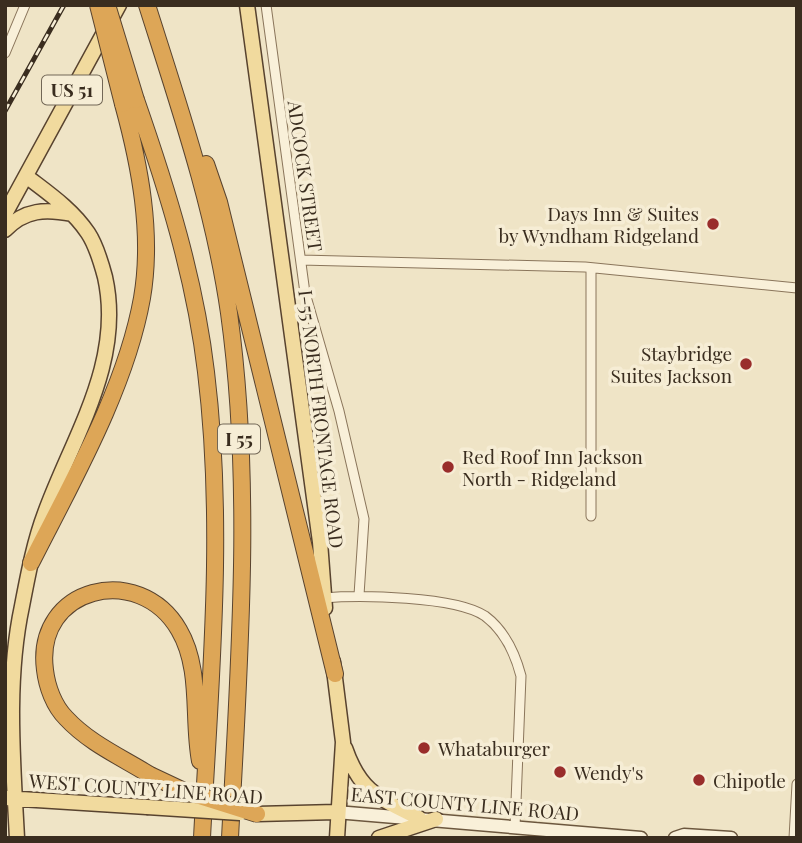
<svg xmlns="http://www.w3.org/2000/svg" width="802" height="843" viewBox="0 0 802 843" font-family="'Playfair Display',serif">
  <style>
    .lines { fill: none; stroke-linecap: round; stroke-linejoin: round }
    .street-casing { stroke: #8a755b; stroke-width: 11 }
    .secondary-casing { stroke: #6c573e; stroke-width: 15 }
    .primary-casing { stroke: #58432f; stroke-width: 17 }
    .highway-casing { stroke: #58432f; stroke-width: 18 }
    .street { stroke: #f9f0d9; stroke-width: 9 }
    .secondary { stroke: #f9f0d9; stroke-width: 12 }
    .primary { stroke: #f1da9e; stroke-width: 14 }
    .highway { stroke: #dda657; stroke-width: 16 }
    .rail-casing { stroke: #3a2d1f; stroke-width: 5 }
    .rail { stroke: #f6edd5; stroke-width: 2.5; stroke-dasharray: 8; stroke-linecap: butt }
    .primary-bridge-casing { stroke: #58432f; stroke-width: 17; stroke-linecap: butt }
    .highway-bridge-casing { stroke: #58432f; stroke-width: 18; stroke-linecap: butt }
    .primary-bridge { stroke: #f1da9e; stroke-width: 14 }
    .highway-bridge { stroke: #dda657; stroke-width: 16 }
    .poi-dot { fill: #992d2b; stroke: #f6edd5; stroke-width: 2.5 }
    .labels { text-anchor: middle; dominant-baseline: central; stroke-width: 7; stroke-linejoin: round; paint-order: stroke }
    .shield { fill: #f6edd5; stroke: #726756; stroke-width: 2 }
    .shield-label { font-size: 18px; font-weight: bold; fill: #3a2d1f }
    .street-label { font-size: 19px; fill: #3a2d1f; stroke: #f6edd5 }
    .poi-label { font-size: 19px; fill: #3a2d1f; stroke: #f6edd5; text-anchor: start }
  </style>
  <rect width="100%" height="100%" fill="#efe4c6"/>
  <g class="lines">
    <defs>
      <path id="street" d="M266,5L305,293L339,411L364,519L359,595
        M5,53L25,5
        M301,260L585,267L797,288
        M591,516V268
        M323,598C360,595 455,596 485,616C505,631 515,653 521,676L515,827
        M794,838L797,784"/>
      <path id="secondary" d="M336,812L641,838
        M675,838L684,835L731,838"/>
      <path id="primary" d="M247,5L320,542L325,608
        M5,214L119,5
        M5,230C25,209 46,209 72,214
        M333,662L343,742L337,838
        M345,748C360,792 379,798 419,818
        M5,798L147,807
        M257,814L336,812
        M17,838C13,761 6,681 22,606C28,575 34,542 45,513C73,436 124,362 105,277C101,262 96,245 88,233C72,209 48,193 26,176
        M379,838L436,819"/>
      <path id="highway" d="M147,5C179,106 214,208 229,313C253,486 239,664 230,838
        M136,100C167,189 195,278 206,372C225,527 210,683 202,838
        M206,164L219,202L335,674
        M31,563C72,482 126,388 142,298C153,234 140,166 123,104
        M150,775C121,757 89,743 66,718C54,706 47,687 45,670C34,587 139,561 179,630C202,669 192,719 200,761"/>
    </defs>
    <!-- street casing -->
    <use href="#street" class="street-casing"/>
    <!-- secondary casing -->
    <use href="#secondary" class="secondary-casing"/>
    <!-- primary casing -->
    <use href="#primary" class="primary-casing"/>
    <!-- highway casing -->
    <use href="#highway" class="highway-casing"/>
    <!-- street -->
    <use href="#street" class="street"/>
    <!-- secondary -->
    <use href="#secondary" class="secondary"/>
    <!-- primary -->
    <use href="#primary" class="primary"/>
    <!-- highway -->
    <use href="#highway" class="highway"/>
    <defs>
      <path id="rail" d="M5,111L64,5"/>
    </defs>
    <!-- rail casing -->
    <use href="#rail" class="rail-casing"/>
    <!-- rail -->
    <use href="#rail" class="rail"/>
    <defs>
      <path id="primary-bridge" d="M147,807L240,813"/>
      <path id="highway-bridge" d="M98,5L123,104
        M108,8L136,100
        M150,775L184,791L257,814"/>
    </defs>
    <!-- primary-bridge casing -->
    <use href="#primary-bridge" class="primary-bridge-casing"/>
    <!-- highway-bridge casing -->
    <use href="#highway-bridge" class="highway-bridge-casing"/>
    <!-- primary-bridge -->
    <use href="#primary-bridge" class="primary-bridge"/>
    <!-- highway-bridge -->
    <use href="#highway-bridge" class="highway-bridge"/>
  </g>
  <!-- markers -->
  <g class="poi-dot">
    <circle cx="713" cy="224" r="7"/>
    <circle cx="746" cy="364" r="7"/>
    <circle cx="448" cy="467" r="7"/>
    <circle cx="424" cy="748" r="7"/>
    <circle cx="560" cy="772" r="7"/>
    <circle cx="699" cy="780" r="7"/>
  </g>
  <g class="labels">
    <!-- shield labels -->
    <g class="shield">
      <rect x="42" y="75.5" width="60" height="29" rx="5"/>
      <rect x="218" y="424.5" width="42" height="29" rx="5"/>
    </g>
    <g class="shield-label">
      <text x="72" y="90">US 51</text>
      <text x="239" y="439">I 55</text>
    </g>
    <!-- street labels -->
    <g class="street-label">
      <text transform="translate(306 176) rotate(82)">ADCOCK STREET</text>
      <text transform="translate(322 419) rotate(83)">I-55 NORTH FRONTAGE ROAD</text>
      <text transform="translate(146 788) rotate(4)">WEST COUNTY LINE ROAD</text>
      <text transform="translate(465 803) rotate(5)">EAST COUNTY LINE ROAD</text>
    </g>
    <!-- poi labels -->
    <g class="poi-label">
      <text x="699" y="213" text-anchor="end">Days Inn &amp; Suites<tspan x="699" dy="22">by Wyndham Ridgeland</tspan></text>
      <text x="732" y="353" text-anchor="end">Staybridge<tspan x="732" dy="22">Suites Jackson</tspan></text>
      <text x="462" y="456">Red Roof Inn Jackson<tspan x="462" dy="22">North - Ridgeland</tspan></text>
      <text x="438" y="748">Whataburger</text>
      <text x="574" y="772">Wendy's</text>
      <text x="713" y="780">Chipotle</text>
    </g>
  </g>
  <!-- border -->
  <rect width="802" height="843" fill="none" stroke="#3a2d1f" stroke-width="14"/>
</svg>
